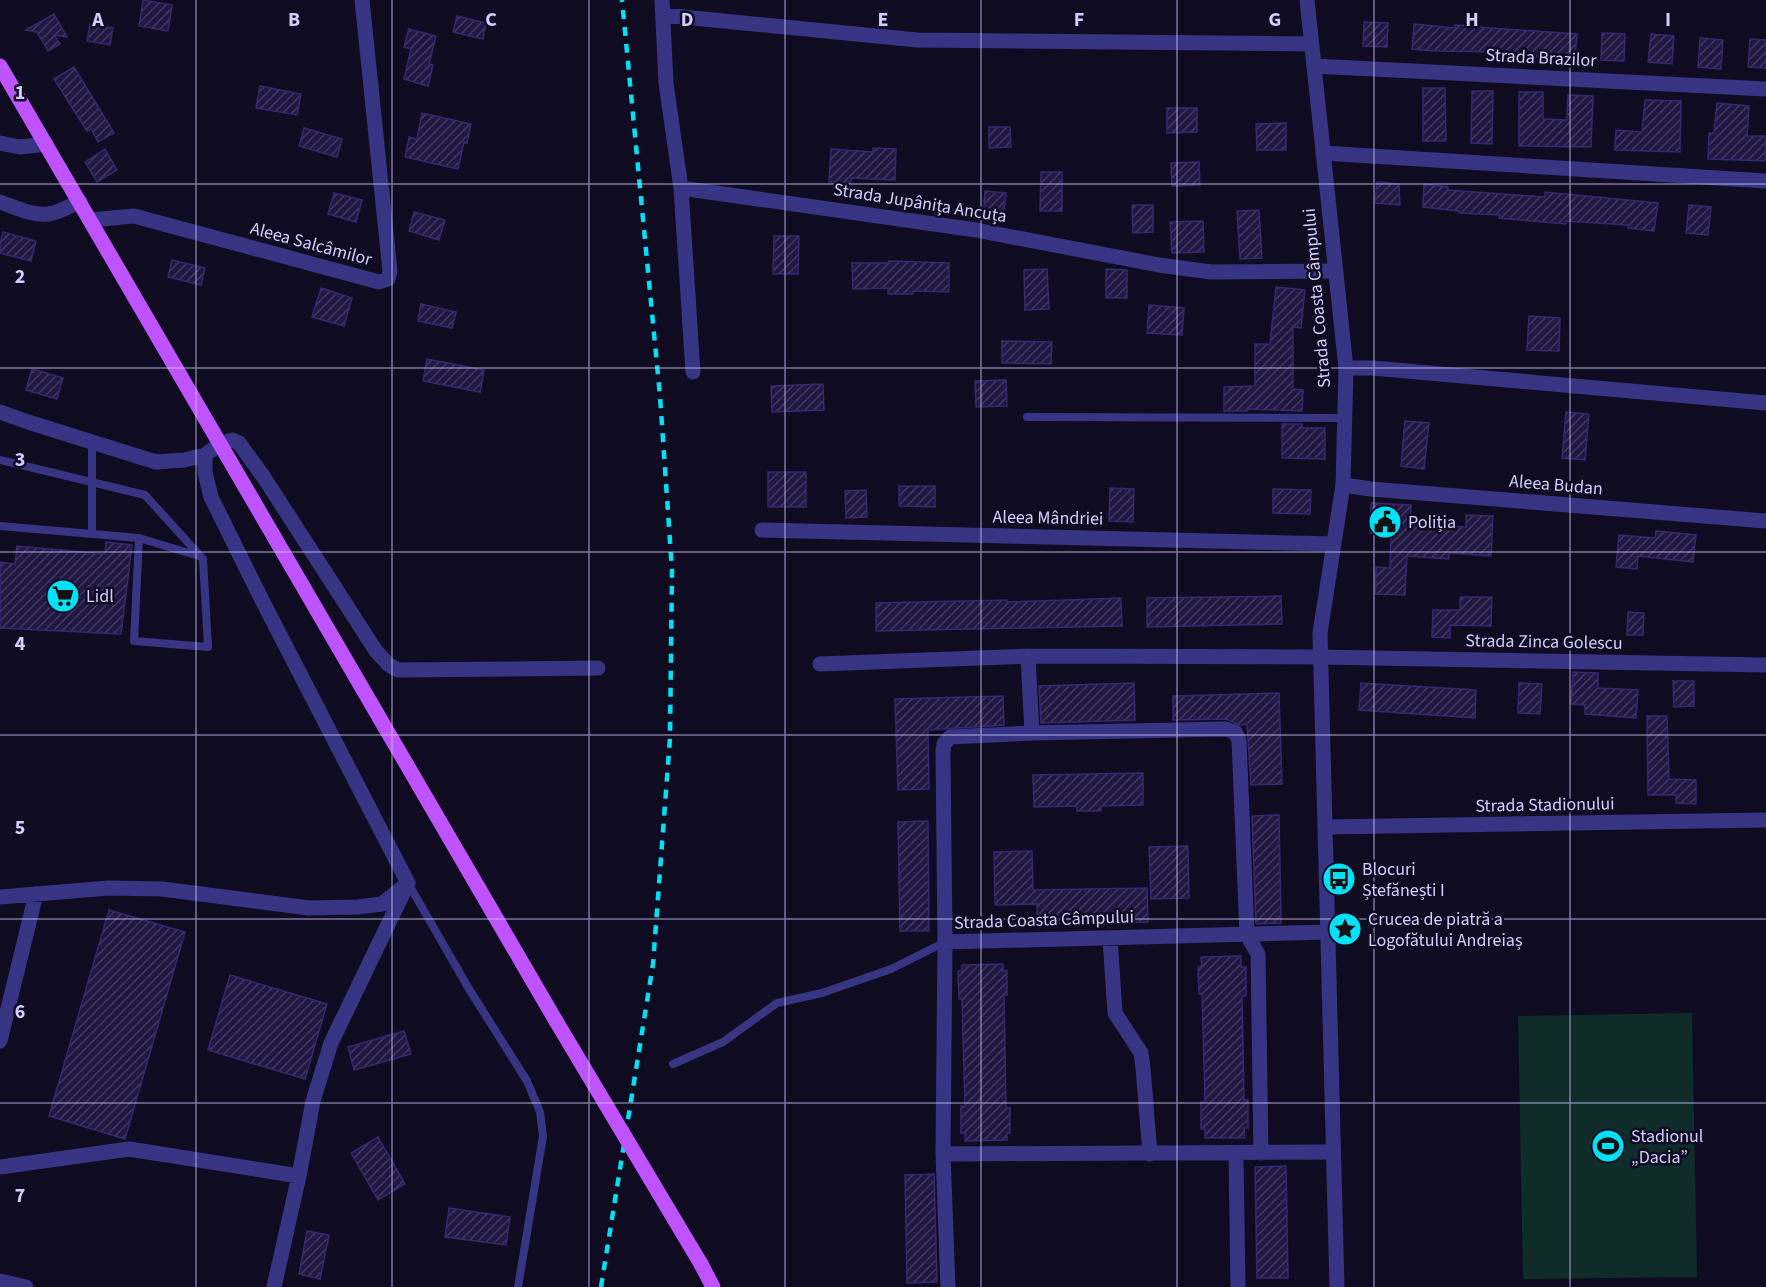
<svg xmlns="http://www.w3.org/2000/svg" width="1766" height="1287" viewBox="0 0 1766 1287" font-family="'Source Sans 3',sans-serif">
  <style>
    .pitch { fill: #0f2c2a }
    .building { fill: url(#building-hatch); stroke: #362771; stroke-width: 1.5 }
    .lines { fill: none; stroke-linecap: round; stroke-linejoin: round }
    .service { stroke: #373483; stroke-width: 8 }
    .minor { stroke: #373483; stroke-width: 15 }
    .tertiary { stroke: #373483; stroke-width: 15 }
    .primary { stroke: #be53ff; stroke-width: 15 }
    .rail { stroke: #00e0f7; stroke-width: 4.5; stroke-dasharray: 9 8; stroke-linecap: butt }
    .primary-bridge { stroke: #be53ff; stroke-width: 15 }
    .grid { fill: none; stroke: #d2ccff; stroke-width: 1.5; stroke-opacity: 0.55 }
    .labels { text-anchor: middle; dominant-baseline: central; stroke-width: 5; stroke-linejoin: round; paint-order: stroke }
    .street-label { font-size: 18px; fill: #d2ccff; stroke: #0f0c21 }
    .poi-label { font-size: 18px; fill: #d2ccff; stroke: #0f0c21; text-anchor: start }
    .grid-label { font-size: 20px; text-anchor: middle; font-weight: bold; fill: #d2ccff; stroke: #0f0c21; stroke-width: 5; stroke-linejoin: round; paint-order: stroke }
  </style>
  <defs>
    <pattern id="building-hatch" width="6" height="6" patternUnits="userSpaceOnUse" patternTransform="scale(1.5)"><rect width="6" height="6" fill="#201743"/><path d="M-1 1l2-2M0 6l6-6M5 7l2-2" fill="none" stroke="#40385f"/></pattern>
  </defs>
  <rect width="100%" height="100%" fill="#0f0c21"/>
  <!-- pitch -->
  <path class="pitch" d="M1692,1013L1697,1277L1523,1279L1518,1016Z"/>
  <!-- building -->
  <path class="building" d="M143,0L172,5L168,31L139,26Z
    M54,14L67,37L54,35L60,44L48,51L37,32L26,30Z
    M457,16L486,23L483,39L453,32Z
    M1364,22L1388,23L1387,47L1363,46Z
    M90,24L113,28L110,45L87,41Z
    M1414,24L1455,28V25L1477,26V27L1577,34L1575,59L1499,55V52L1436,51L1412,49Z
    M409,29L436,36L429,64L433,65L428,86L404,79L411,49L404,47Z
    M1602,33L1625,34L1624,61L1601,60Z
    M1651,34L1674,36L1672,64L1648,62Z
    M1700,38L1723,40L1721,69L1698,67Z
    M1750,39L1766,40V68L1748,67Z
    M74,67L114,133L98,142L91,129L87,131L54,79Z
    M260,86L301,94L297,115L256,108Z
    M1423,88H1445L1446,141H1423Z
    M1472,91H1493L1492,144L1471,143Z
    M1519,92H1543V119L1567,120L1568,95L1593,96L1591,147L1519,146Z
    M1645,100L1681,101L1680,152L1615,150L1616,130L1642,132Z
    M1717,103L1749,106L1747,136H1766L1765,161L1708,159L1709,133H1714Z
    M1167,108H1197V132L1167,133Z
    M422,113L471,124L467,143L464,142L458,169L405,157L409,137L417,139Z
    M1286,123V150H1257L1256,124Z
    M989,127H1010L1011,147L989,148Z
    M304,128L342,139L337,157L299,146Z
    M873,148L896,149L895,180L851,178V184L829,182L831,149L873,152Z
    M105,149L117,170L97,182L85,162Z
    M1199,162L1200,185L1172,186L1171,163Z
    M1041,172H1062V211H1040Z
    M1377,182L1399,184L1400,205L1375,203Z
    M1424,184L1448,187V190L1545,197V192L1658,203L1654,231L1628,228V225L1566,221V224L1543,222L1499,218L1500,215L1459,213V211L1423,207Z
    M985,191L1006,193L1003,222L983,220Z
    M334,193L362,200L356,222L328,214Z
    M1132,205H1153V232L1133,233Z
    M1689,205L1711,207L1708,235L1686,233Z
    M1259,210L1262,258L1240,259L1237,211Z
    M414,212L445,220L439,240L409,231Z
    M1203,221L1204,252L1172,253L1170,222Z
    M3,232L36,241L31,261L0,253V243Z
    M774,236H799L798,274H773Z
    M172,260L205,268L201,285L168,277Z
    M889,261L949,263V292L913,291V294H888V288L853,289L852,263H889Z
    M1047,269L1049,309L1025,310L1024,270Z
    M1106,269L1127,270V298H1106Z
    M1276,287L1305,290L1301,328L1293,327V389L1303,390L1302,411L1247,409V411H1224V387L1255,386V344H1270Z
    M321,288L352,298L344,326L312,317Z
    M421,304L456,312L452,328L418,321Z
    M1149,305L1184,308L1182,335L1147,333Z
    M1529,316L1560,318L1559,351L1527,350Z
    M1002,341L1052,342L1051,364L1002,363Z
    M427,359L484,370L480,392L423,381Z
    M32,369L63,378L57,399L26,390Z
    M1006,380L1007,406L976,407L975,381Z
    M823,384L824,410L772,412L771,386Z
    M1566,412L1589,414L1585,460L1562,458Z
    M1405,421L1429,423L1424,469L1401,466Z
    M1282,424H1302V428H1325V459L1282,458Z
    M768,472H806V507H768Z
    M899,486H935V507L899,506Z
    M1110,488L1134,489L1133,522L1109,521Z
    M1273,489L1311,490L1310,514L1273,513Z
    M866,490L867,517L846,518L845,491Z
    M1371,503L1411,505L1410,524L1466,527V515L1493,516L1491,556L1449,553V559L1407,556L1405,595L1375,594L1376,567L1390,568L1391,534L1370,533Z
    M1656,531L1696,535L1693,562L1638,556L1637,569L1616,567L1619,535L1655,538Z
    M106,542L132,545L121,634L0,628V562L15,564L17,546L105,554Z
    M1281,596L1282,624L1147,627V598Z
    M1460,597H1492L1491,626L1450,625V638L1432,637L1433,610H1460Z
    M1121,598L1122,626L876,631V603L1007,600V602Z
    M1628,612L1644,613L1643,635H1627Z
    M1573,672L1598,673V688L1638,690L1636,718L1585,714V705L1571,704Z
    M1673,681H1694V706L1674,707Z
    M1134,683L1135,720L1041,723L1039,686Z
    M1361,683L1476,690L1475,718L1359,710Z
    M1519,683L1542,684L1540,714L1518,713Z
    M1279,693L1282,784L1251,785L1247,724L1240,725L1226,719L1173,720V696Z
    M1003,696L1004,725L928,730L929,789L898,790L895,699Z
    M1647,716H1667L1669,779L1696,780V804L1676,803V795H1648Z
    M1143,773V805L1101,806V811H1077V806L1034,807L1033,775Z
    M1279,815L1281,923L1256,924L1252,816Z
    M928,821L929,931H900L898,822Z
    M1188,846L1189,898L1151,899L1149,847Z
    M1032,851L1033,890L1147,888L1148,922L1037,924V904L995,905L994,852Z
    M109,910L185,932L125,1139L49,1116Z
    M1241,956V967H1246V996H1242L1244,1100H1248V1128H1244L1245,1138H1205V1129H1201V1102H1205L1202,994H1199L1198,967L1202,966L1201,957Z
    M1003,964V971H1007V995H1004L1006,1108H1010V1133H1007V1140L965,1141V1133H961V1106L965,1107L962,999H959L958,971H962V965Z
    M230,975L327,1004L305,1079L208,1050Z
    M404,1031L411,1054L354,1070L348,1047Z
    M378,1137L405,1184L378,1200L351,1153Z
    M1286,1166L1288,1278H1257L1255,1167Z
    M934,1174L937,1282L907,1283L905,1175Z
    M449,1208L510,1217L506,1245L445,1237Z
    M307,1231L329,1235L320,1279L299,1274Z"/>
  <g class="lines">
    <!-- service -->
    <path class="service" d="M1027,417L1345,418
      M92,441V534
      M0,460L145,495L203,559L208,647L134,641L139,538L0,526
      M139,538L199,556
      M408,883L469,989L527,1081L540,1112L543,1136L518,1287
      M673,1064L723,1042L777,1003L822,993L891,969L945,942"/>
    <!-- minor -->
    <path class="minor" d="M662,0L666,83L681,188
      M663,15L917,40L1311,44
      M1314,66L1766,89
      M0,143L20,147L46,144
      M1323,153L1766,181
      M0,202C15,207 32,216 48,214C59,213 70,206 80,201
      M90,220L134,216L379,282L388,279L390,271L362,0
      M1346,368H1373L1766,403
      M693,372L681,188L976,230L1159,265L1211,272L1336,271
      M0,412L28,422L156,462L184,460L205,455L220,444L232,440L239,443L263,476L376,651L389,665L398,670L598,668
      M205,455V472L211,497L263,602L408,883L331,1043L313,1101L299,1176L274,1287
      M1343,485L1371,489L1766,521
      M762,530L1334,544
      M1028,656L1032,733L1226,729L1235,732L1239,740L1247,935L1258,954L1261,1153
      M820,664L1028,656L1320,657L1766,665
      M1325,827L1766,820
      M0,897L109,888L162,889L309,908L358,907L382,904L406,885
      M1110,938L1115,1013L1141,1053L1143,1068L1150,1154
      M945,942L1328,932
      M0,1041L36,894
      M943,1154L1333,1152
      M1236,1154L1238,1287
      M0,1167L129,1149L299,1176
      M0,1281L26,1287
      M948,1287L943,1154L945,942L943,751L944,744L950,737L1032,733"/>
    <!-- tertiary -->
    <path class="tertiary" d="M1307,0L1346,368L1343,485L1320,633L1337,1287"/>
    <!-- primary -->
    <path class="primary" d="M0,66L556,1021
      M701,1264L713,1287"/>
    <!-- rail -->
    <path class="rail" d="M601,1287L653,964L670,738L672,570L660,396L622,0"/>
    <!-- primary-bridge -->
    <path class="primary-bridge" d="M556,1021L701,1264"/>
  </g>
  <!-- grid -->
  <path class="grid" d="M196,0V1287M392,0V1287M589,0V1287M785,0V1287M981,0V1287M1177,0V1287M1374,0V1287M1570,0V1287M0,184H1766M0,368H1766M0,552H1766M0,735H1766M0,919H1766M0,1103H1766"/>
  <!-- icons -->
  <defs>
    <symbol id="civic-disc" viewBox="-11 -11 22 22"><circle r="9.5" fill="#00e0f7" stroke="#0f0c21"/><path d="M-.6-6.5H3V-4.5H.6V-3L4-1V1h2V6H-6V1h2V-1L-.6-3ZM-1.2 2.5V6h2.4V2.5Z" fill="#111"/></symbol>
    <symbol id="supermarket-disc" viewBox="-11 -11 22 22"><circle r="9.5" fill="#00e0f7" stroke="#0f0c21"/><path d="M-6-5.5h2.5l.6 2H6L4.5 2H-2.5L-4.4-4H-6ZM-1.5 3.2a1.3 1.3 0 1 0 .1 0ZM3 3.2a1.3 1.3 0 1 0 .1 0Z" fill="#111"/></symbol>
    <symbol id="bus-disc" viewBox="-11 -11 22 22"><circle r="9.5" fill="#00e0f7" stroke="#0f0c21"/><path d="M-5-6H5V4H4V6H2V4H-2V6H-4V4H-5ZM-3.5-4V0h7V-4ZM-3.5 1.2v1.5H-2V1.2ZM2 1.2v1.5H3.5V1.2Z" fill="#111"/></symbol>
    <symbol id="sight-disc" viewBox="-11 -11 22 22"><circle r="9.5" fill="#00e0f7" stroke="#0f0c21"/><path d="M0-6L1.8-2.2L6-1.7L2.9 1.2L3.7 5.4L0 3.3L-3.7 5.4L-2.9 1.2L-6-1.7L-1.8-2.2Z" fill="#111"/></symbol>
    <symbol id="stadium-disc" viewBox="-11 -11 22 22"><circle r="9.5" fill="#00e0f7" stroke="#0f0c21"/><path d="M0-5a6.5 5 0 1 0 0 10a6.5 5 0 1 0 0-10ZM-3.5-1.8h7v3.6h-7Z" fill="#111"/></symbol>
  </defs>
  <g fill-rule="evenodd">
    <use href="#civic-disc" x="1366" y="503" width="38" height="38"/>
    <use href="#supermarket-disc" x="44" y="577" width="38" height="38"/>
    <use href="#bus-disc" x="1320" y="860" width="38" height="38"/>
    <use href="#sight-disc" x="1326" y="910" width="38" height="38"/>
    <use href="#stadium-disc" x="1589" y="1127" width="38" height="38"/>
  </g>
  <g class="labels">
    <!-- street labels -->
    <g class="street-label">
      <text transform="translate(1541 58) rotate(3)">Strada Brazilor</text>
      <text transform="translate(920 203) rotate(9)">Strada Jupânița Ancuța</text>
      <text transform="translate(311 244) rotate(15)">Aleea Salcâmilor</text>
      <text transform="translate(1317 298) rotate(-95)">Strada Coasta Câmpului</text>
      <text transform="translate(1556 485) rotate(5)">Aleea Budan</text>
      <text transform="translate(1048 518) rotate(1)">Aleea Mândriei</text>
      <text transform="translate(1544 642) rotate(1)">Strada Zinca Golescu</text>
      <text transform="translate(1545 805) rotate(-1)">Strada Stadionului</text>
      <text transform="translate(1044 920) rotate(-2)">Strada Coasta Câmpului</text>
    </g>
    <!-- poi labels -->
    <g class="poi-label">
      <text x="1408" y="522">Poliția</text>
      <text x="86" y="596">Lidl</text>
      <text x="1362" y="869">Blocuri<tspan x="1362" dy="21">Ștefănești I</tspan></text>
      <text x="1368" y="919">Crucea de piatră a<tspan x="1368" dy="21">Logofătului Andreiaș</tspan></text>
      <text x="1631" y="1136">Stadionul<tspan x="1631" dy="21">„Dacia”</tspan></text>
    </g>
  </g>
  <g class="grid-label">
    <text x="98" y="26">A</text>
    <text x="294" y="26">B</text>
    <text x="491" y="26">C</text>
    <text x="687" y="26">D</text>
    <text x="883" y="26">E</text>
    <text x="1079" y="26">F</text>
    <text x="1275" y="26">G</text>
    <text x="1472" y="26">H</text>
    <text x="1668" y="26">I</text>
    <text x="20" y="99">1</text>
    <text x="20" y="283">2</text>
    <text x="20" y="466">3</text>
    <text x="20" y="650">4</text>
    <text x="20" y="834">5</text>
    <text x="20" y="1018">6</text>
    <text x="20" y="1202">7</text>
  </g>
</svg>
